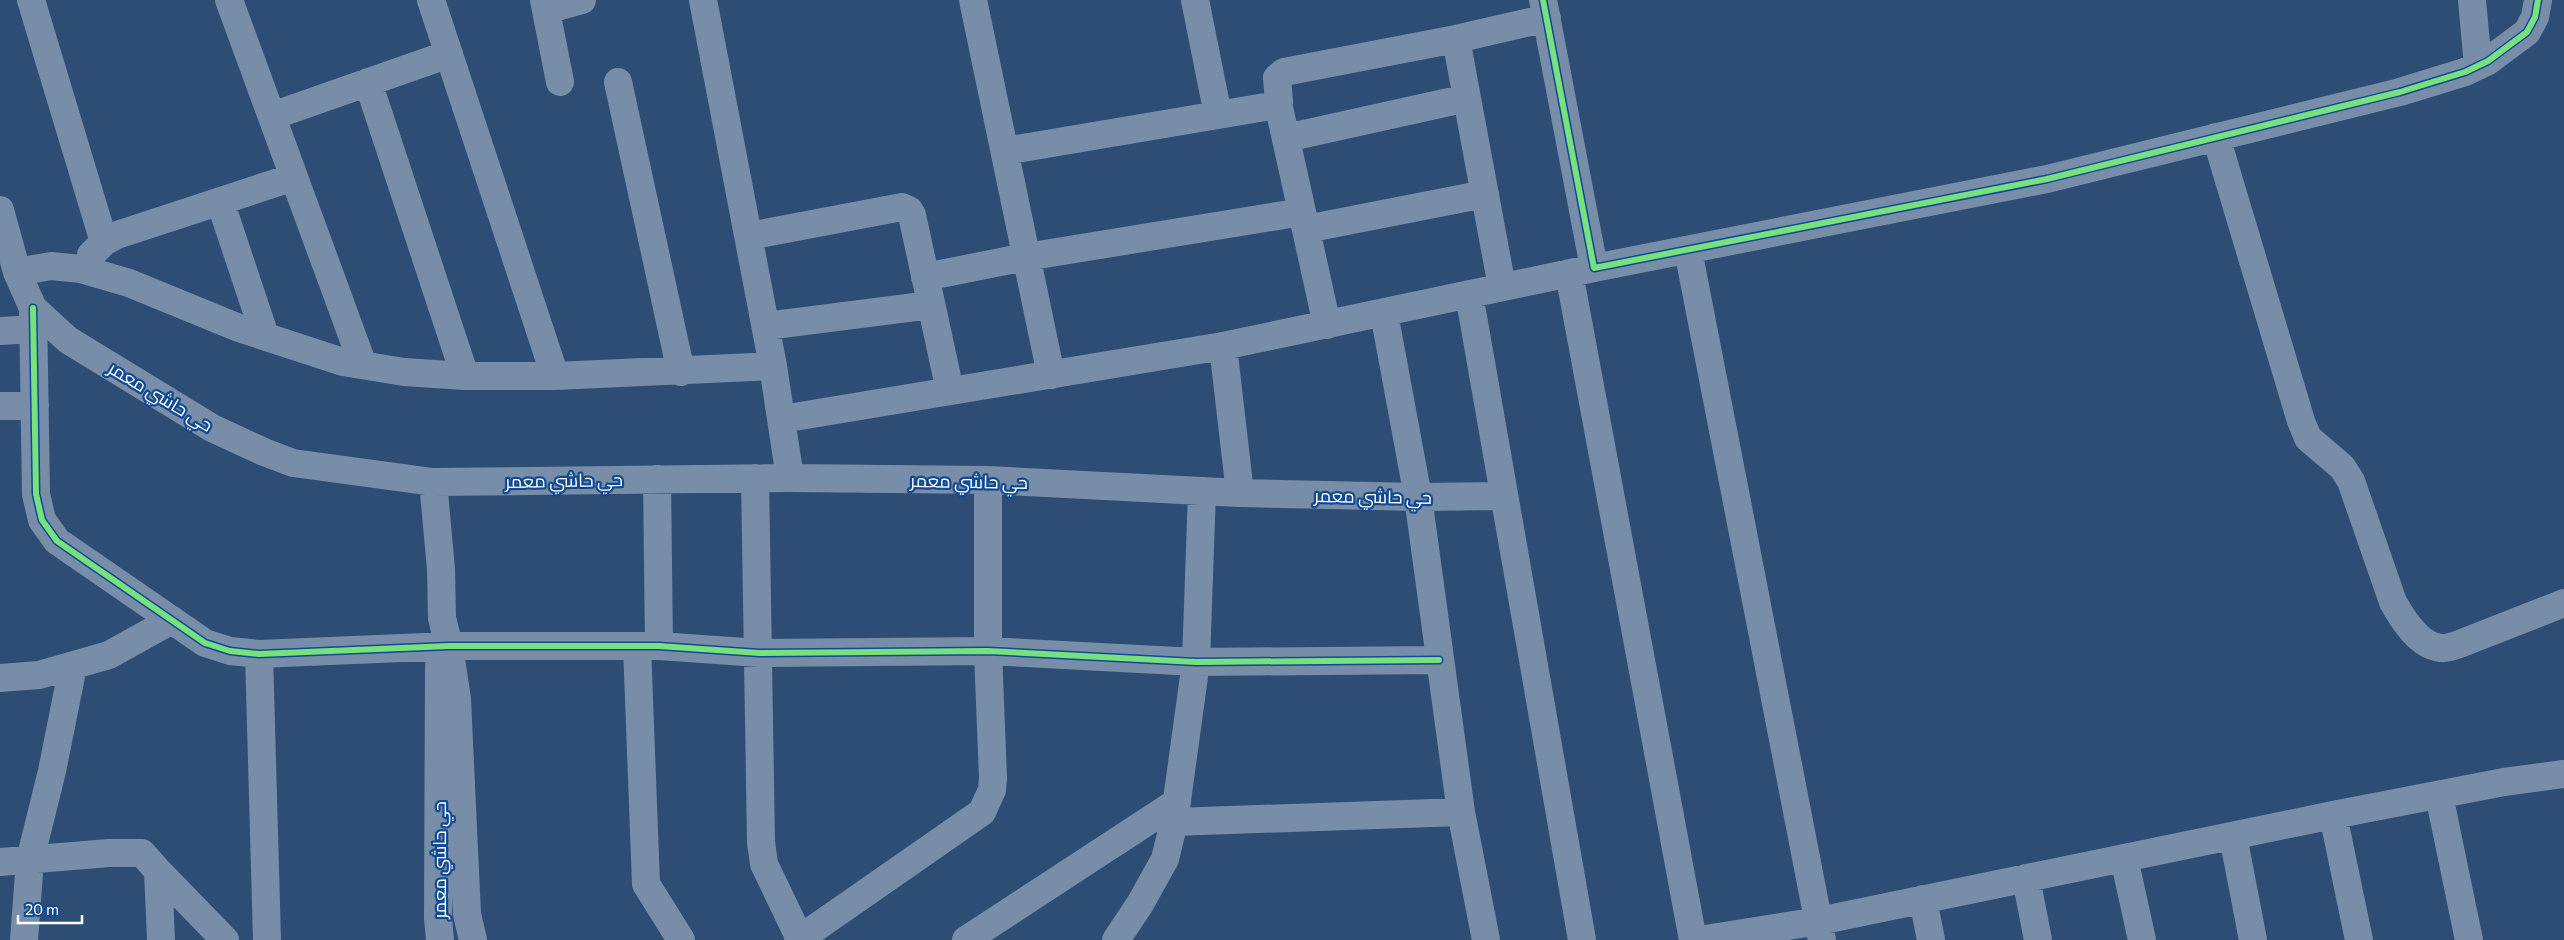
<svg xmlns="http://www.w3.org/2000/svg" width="2564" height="940" viewBox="0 0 2564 940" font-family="Commissioner,Cairo,sans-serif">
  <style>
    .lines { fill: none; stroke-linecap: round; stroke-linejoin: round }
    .minor { stroke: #778da8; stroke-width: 28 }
    .cycleway-casing { stroke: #114992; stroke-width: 9 }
    .cycleway { stroke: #77e17e; stroke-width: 6 }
    .labels { text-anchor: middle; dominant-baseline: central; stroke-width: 4.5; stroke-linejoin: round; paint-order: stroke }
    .street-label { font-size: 18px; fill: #fff; stroke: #114992 }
  </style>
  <rect width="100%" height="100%" fill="#2e4d75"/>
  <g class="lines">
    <!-- minor -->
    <path class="minor" d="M31,0L104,242
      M229,0L363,365
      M431,0L555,376
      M544,0L560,82
      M703,0L773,366L790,478
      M973,0L1051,375
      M1195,0L1218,115
      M1543,0L1594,268L2047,179L2400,92L2465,72L2488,61L2527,32L2535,17L2538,0
      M2472,0L2478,66
      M546,10L582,0
      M1456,39L1502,287
      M368,82L465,376
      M618,82L681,372
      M1278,103L1327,325
      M272,116L449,54
      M2216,137L2301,421L2308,438L2342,467L2351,481L2393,602C2403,620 2419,646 2441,648C2446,649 2453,646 2457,645L2564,603
      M1286,138L1467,98
      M1005,151L1271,106L1279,102L1277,78L1284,72L1456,39L1547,18
      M220,201L265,336
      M0,210L17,272L33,308L68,340L212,428L264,452L293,463L433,482L441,569L442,618L449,646L457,699L467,914L473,940
      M1306,229L1485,194
      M749,236L902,207L909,210L912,215L950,391
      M1688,250L1822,940
      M91,255L104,242L117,235L294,177
      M17,272L51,266L81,269L129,283L239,328L343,362L404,372L465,376H555L773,366
      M1569,273L1693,940
      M925,277L1026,257L1302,212
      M1469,294L1582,940
      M33,308L36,494L42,520L57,541L205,643L230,651L259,654L449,646H659L759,653L988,651L1196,662L1439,660
      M1384,313L1418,497L1461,812L1486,940
      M766,326L931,305
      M0,331L34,329
      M1223,346L1240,493
      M0,406H35
      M782,419L1223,346L1594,268
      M755,478L761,842L764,864L800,939
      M657,479L659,646
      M433,482L790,478L988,480L1240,493L1418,497L1504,496
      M637,646L646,884L681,940
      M259,654L267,940
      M439,666L438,918L440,940
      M0,678L39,675L109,655L172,620
      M2439,795L2469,940
      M2333,815L2359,940
      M1174,822L1461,812
      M2233,836L2253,940
      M2124,858L2142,940
      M0,862L109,853H142L158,871L161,940
      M158,871L225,940
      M2026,878L2038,940
      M1923,899L1931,940
      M24,940L30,860L52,771L73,666
      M798,940L982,812L992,790L993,778L988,651V480
      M966,940L1177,802
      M1116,940L1140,904L1165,859L1174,822L1196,662L1202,491
      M1699,940L1819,921L2333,815L2504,782L2564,774"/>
    <defs>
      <path id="cycleway" d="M1543,0L1594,268L2047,179L2400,92L2465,72L2488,61L2527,32L2535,17L2538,0
        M33,308L36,494L42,520L57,541L205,643L230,651L259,654L449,646H659L759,653L988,651L1196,662L1439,660"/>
    </defs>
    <!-- cycleway casing -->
    <use href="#cycleway" class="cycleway-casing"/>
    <!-- cycleway -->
    <use href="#cycleway" class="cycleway"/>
  </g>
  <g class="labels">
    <!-- street labels -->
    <g class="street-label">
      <text transform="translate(161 396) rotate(31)">حي حاشي معمر</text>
      <text transform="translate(564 480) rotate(-1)">حي حاشي معمر</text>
      <text transform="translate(969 481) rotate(1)">حي حاشي معمر</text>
      <text transform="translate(1373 496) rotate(1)">حي حاشي معمر</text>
      <text transform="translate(439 860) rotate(-90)">حي حاشي معمر</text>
    </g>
  </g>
  <!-- scale -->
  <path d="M18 915v8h64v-8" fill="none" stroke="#ffffff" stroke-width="2.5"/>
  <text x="25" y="915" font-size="15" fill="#ffffff" stroke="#114992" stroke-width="4" paint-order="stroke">20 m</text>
</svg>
